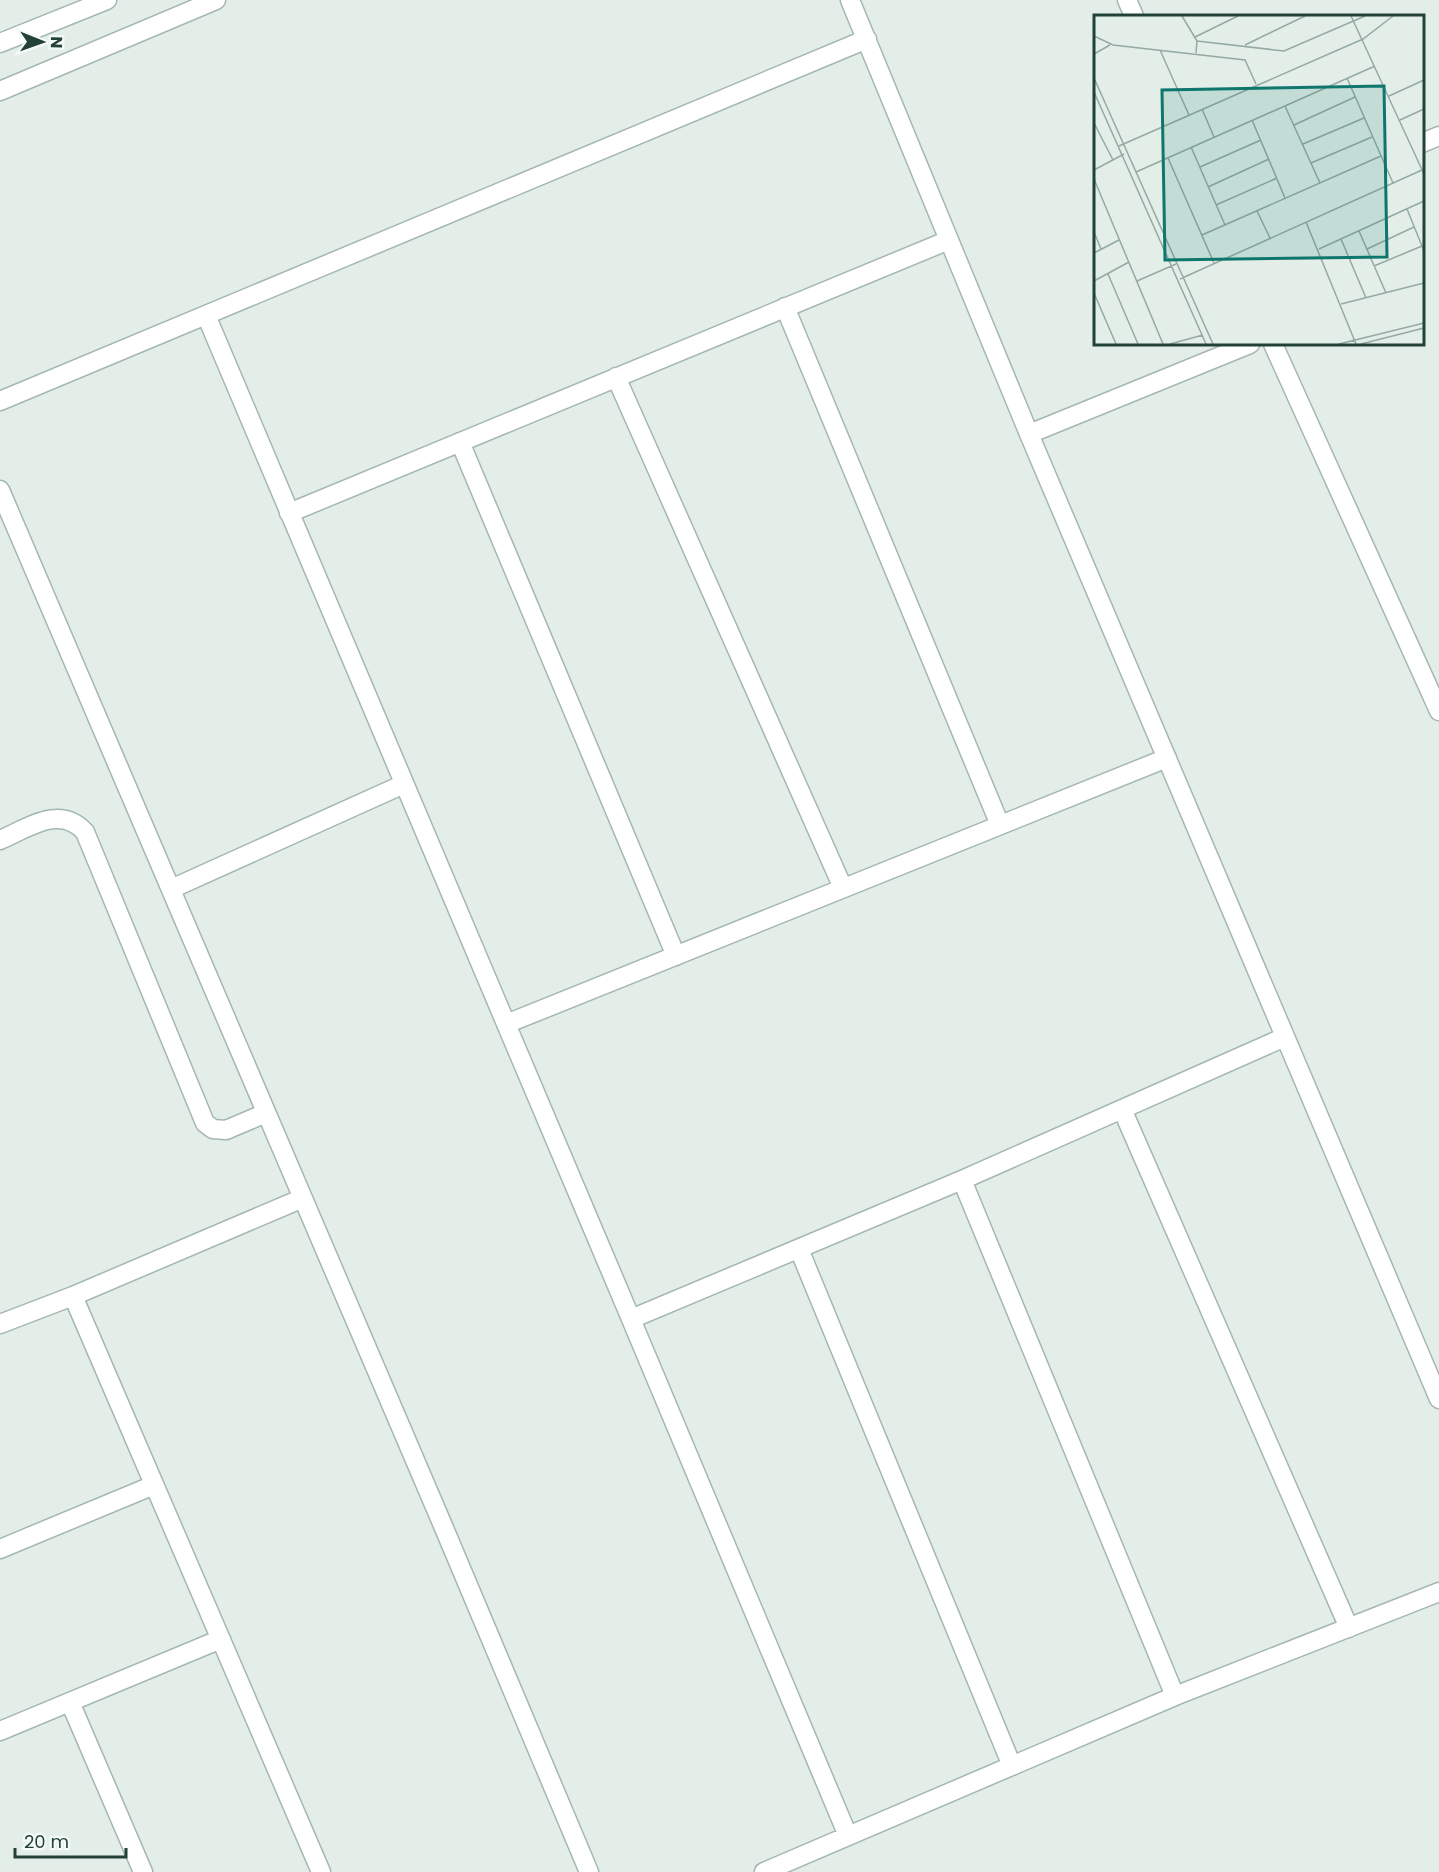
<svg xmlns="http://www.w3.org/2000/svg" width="1439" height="1872" viewBox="0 0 1439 1872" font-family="Poppins,sans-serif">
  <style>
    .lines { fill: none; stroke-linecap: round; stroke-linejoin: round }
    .service-casing { stroke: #a5b7b1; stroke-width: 21 }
    .minor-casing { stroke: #a5b7b1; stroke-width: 21 }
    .tertiary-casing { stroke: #a5b7b1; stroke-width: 21 }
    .service { stroke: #fff; stroke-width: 18 }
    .minor { stroke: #fff; stroke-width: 18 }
    .tertiary { stroke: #fff; stroke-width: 18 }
    .inset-road { fill: none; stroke: #95a9a3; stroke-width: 1.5 }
    .view { fill: #0f766e; fill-opacity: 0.15; stroke: #0f766e; stroke-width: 3 }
    .inset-edge { fill: none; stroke: #214139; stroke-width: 3 }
  </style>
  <rect width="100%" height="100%" fill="#e3eee9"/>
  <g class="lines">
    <defs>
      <path id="service" d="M0,840C28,828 60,804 85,832L205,1123L213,1129L226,1130L266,1113"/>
      <path id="minor" d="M850,0L1029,434L1439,1399
        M1127,0L1134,16
        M1422,143L1439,136
        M785,307L1000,825
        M206,315L631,1319L848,1836
        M1273,344L1439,711
        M616,377L843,888
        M0,401L867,39
        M1029,434L1250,344
        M460,442L676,956
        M0,490L444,1528L589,1872
        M289,513L949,240
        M171,889L404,784
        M506,1024L1167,758
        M1122,1109L1349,1628
        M962,1180L1175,1696
        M799,1249L1012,1766
        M73,1296L321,1872
        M631,1319L962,1180L1285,1037
        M0,1324L73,1296L303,1198
        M0,1549L154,1485
        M70,1702L143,1872
        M0,1731L221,1639
        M764,1872L1175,1696L1439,1592"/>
      <path id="tertiary" d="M0,43L107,0
        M0,91L216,0"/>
    </defs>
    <!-- service casing -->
    <use href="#service" class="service-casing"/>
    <!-- minor casing -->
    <use href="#minor" class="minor-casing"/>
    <!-- tertiary casing -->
    <use href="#tertiary" class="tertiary-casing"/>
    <!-- service -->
    <use href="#service" class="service"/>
    <!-- minor -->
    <use href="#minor" class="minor"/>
    <!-- tertiary -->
    <use href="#tertiary" class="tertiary"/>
  </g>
  <!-- overview -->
  <g transform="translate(1094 15)">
    <rect width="330" height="330" fill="#e3eee9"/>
    <path class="inset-road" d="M88,1L103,26L102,38M257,1L330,159M0,21L19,30L151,45L162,69M101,22L144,1M103,26L190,36L271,1M151,30L211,1M66,35L95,100M0,39L16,30M0,63L119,329M253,63L299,168M0,77L112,329M295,81L330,65M191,91L226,168M108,94L120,122M158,105L191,183M306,105L330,94M0,108L19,145M200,110L261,82M209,129L270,103M25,131L269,24L299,1M97,132L131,210M74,143L120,248M217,148L278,122M106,152L167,125M0,155L30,139M42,157L281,51M0,164L69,329M114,172L175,144M122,190L183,163M313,194L330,236M163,196L176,223M212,207L262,329M265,216L292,278M0,217L7,234M108,220L287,141M247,224L272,283M225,234L330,186M273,234L320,212M0,238L25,225M280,251L328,231M14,259L44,329M86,264L328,155M0,266L35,247M43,266L82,249M0,278L22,329M247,289L330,268M76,329L109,320M245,329L330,308M267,329L330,313"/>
    <path class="view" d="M290,71L293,242L71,245L68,75Z"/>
    <rect width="330" height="330" class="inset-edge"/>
  </g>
  <!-- north arrow -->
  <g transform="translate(42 42) rotate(91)" stroke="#f4faf7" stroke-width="4.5" paint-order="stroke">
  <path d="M0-4.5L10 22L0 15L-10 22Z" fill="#214139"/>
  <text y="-9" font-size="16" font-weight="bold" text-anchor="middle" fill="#214139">N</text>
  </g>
  <!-- scale -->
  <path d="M15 1848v9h111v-9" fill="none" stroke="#214139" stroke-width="3"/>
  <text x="24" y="1848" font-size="18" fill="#214139" stroke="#f4faf7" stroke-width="4.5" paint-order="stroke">20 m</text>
</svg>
